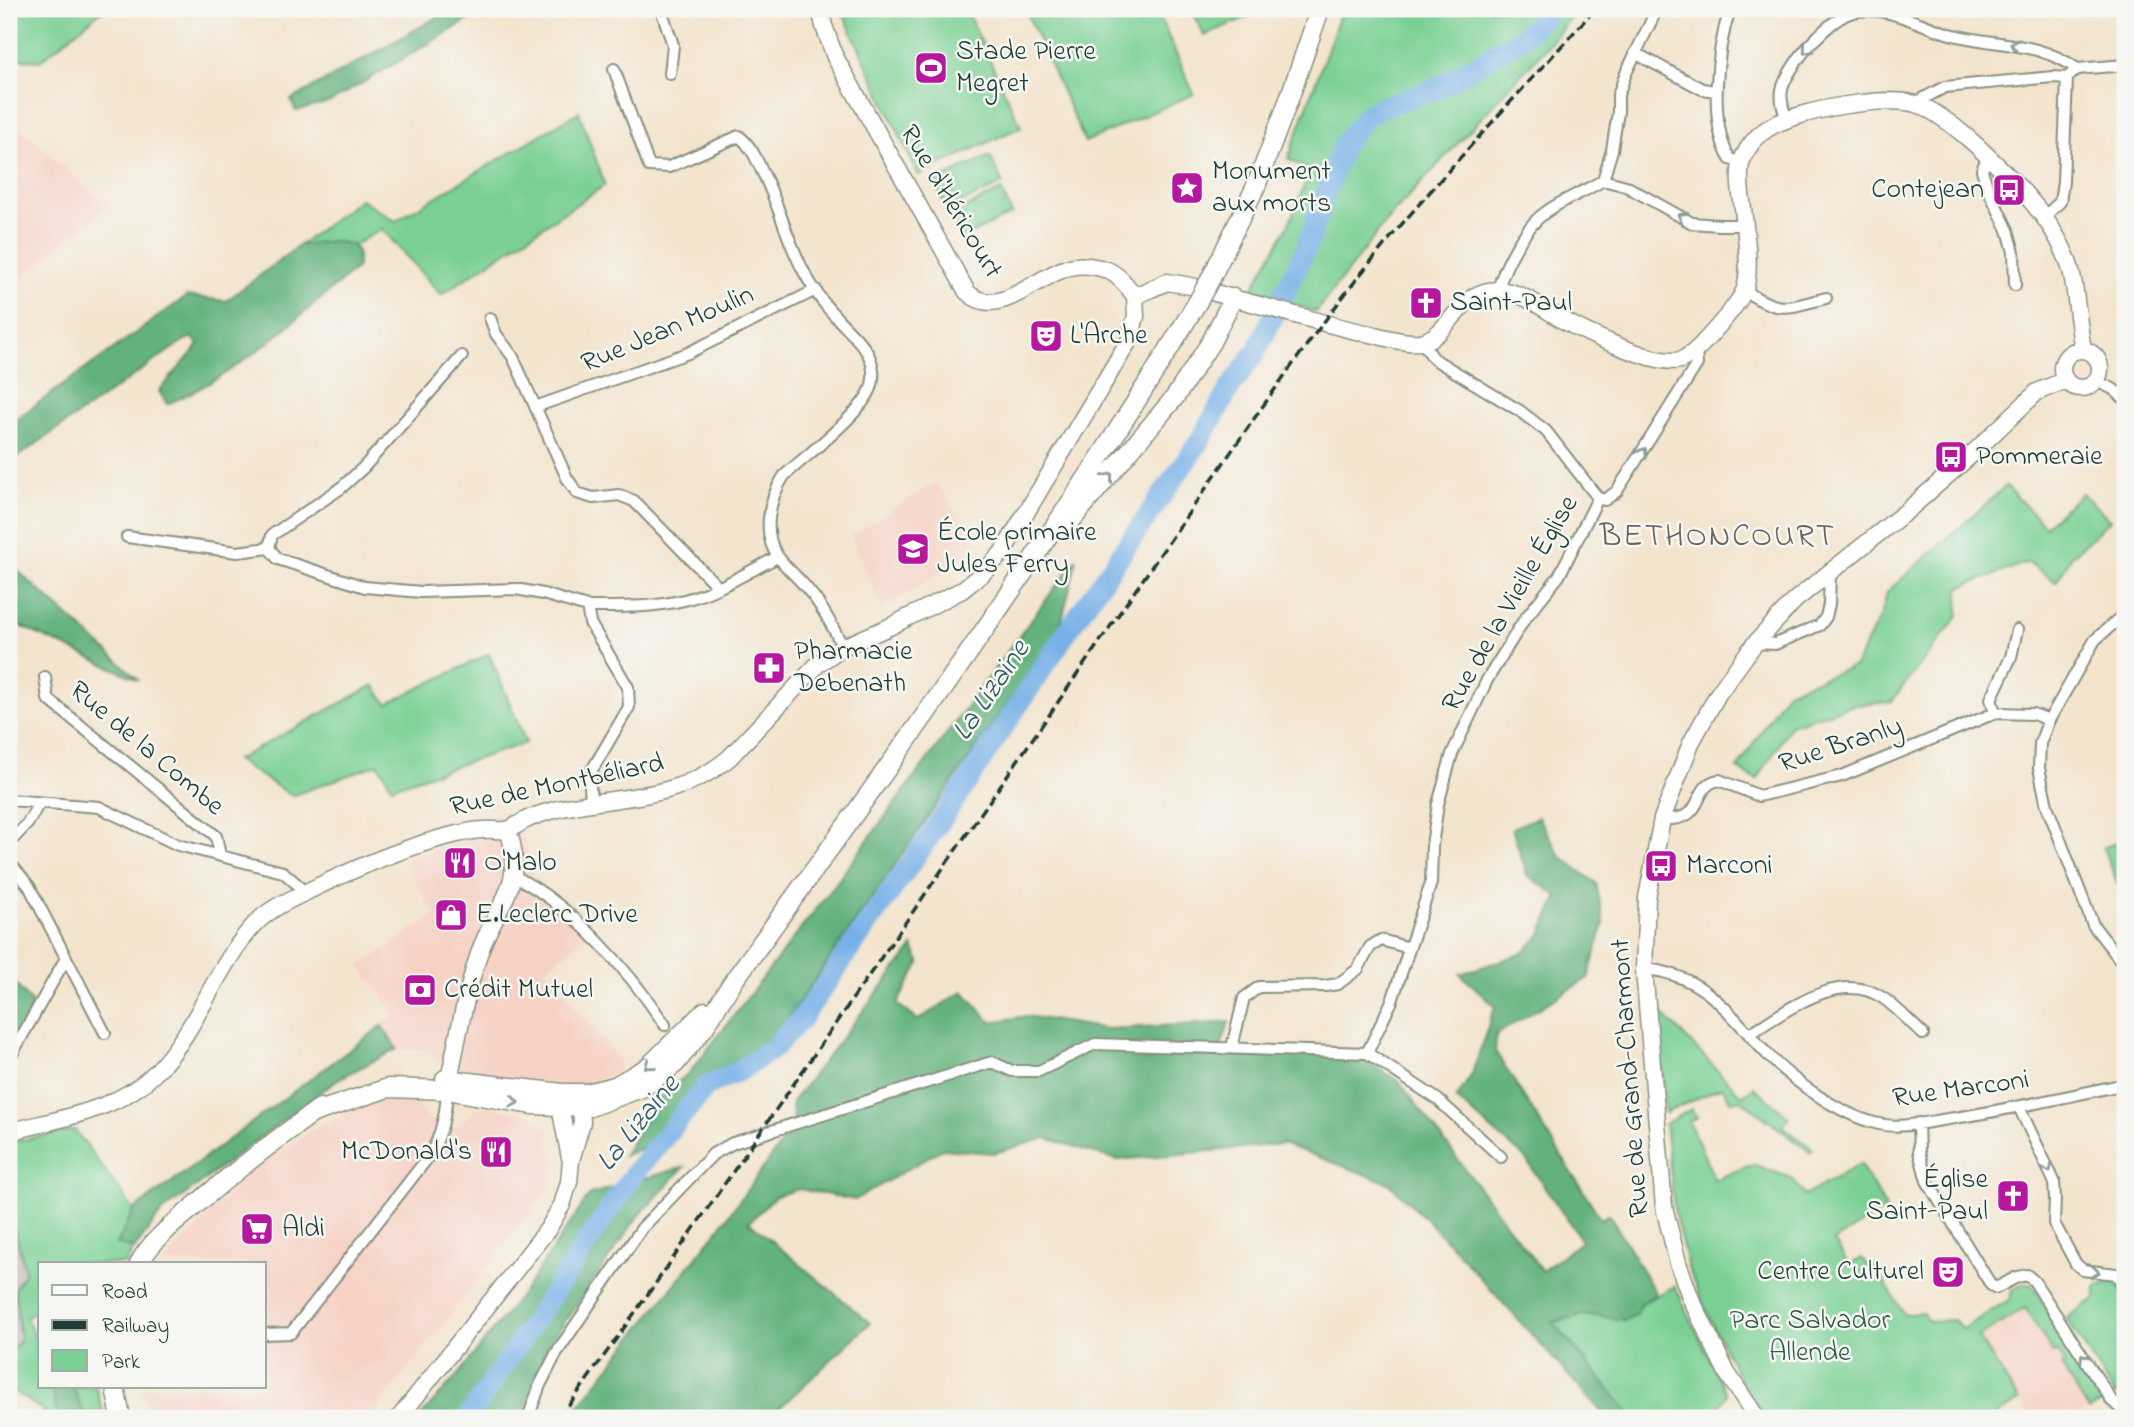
<svg xmlns="http://www.w3.org/2000/svg" width="2134" height="1427" viewBox="0 0 2134 1427" font-family="'Indie Flower',sans-serif">
  <style>
    .built { fill: #f6d2c5 }
    .industrial { fill: #d1bfbf }
    .green { fill: #7ad094; stroke: #4c8664; stroke-width: 2 }
    .forest { fill: #63b27e; stroke: #417859; stroke-width: 2 }
    .lines { fill: none; stroke-linecap: round; stroke-linejoin: round }
    .river { stroke: #77b0e7; stroke-width: 21 }
    .street-casing { stroke: #899080; stroke-width: 14 }
    .secondary-casing { stroke: #899080; stroke-width: 19 }
    .primary-casing { stroke: #899080; stroke-width: 21 }
    .street { stroke: #fff; stroke-width: 10 }
    .secondary { stroke: #fff; stroke-width: 16 }
    .primary { stroke: #fff; stroke-width: 18 }
    .rail { stroke: #1f3d34; stroke-width: 3.5; stroke-dasharray: 10 5; stroke-linecap: butt }
    .primary-bridge-casing { stroke: #899080; stroke-width: 21; stroke-linecap: butt }
    .primary-bridge { stroke: #fff; stroke-width: 18 }
    .oneway { stroke: #8f9e9a }
    .labels { text-anchor: middle; dominant-baseline: central; stroke-width: 5; stroke-linejoin: round; paint-order: stroke }
    .poi-label { font-size: 28px; fill: #1f3d34; stroke: #f6f6f2; text-anchor: start }
    .street-label { font-size: 28px; fill: #1f3d34; stroke: #f6f6f2 }
    .park-label { font-size: 28px; fill: #315a47; stroke: #f6f6f2 }
    .water-label { font-size: 30px; font-style: italic; fill: #355a61; stroke: #f6f6f2 }
    .quarter-label { font-size: 32px; letter-spacing: 2px; fill: #6b625b; stroke: #f6f6f2 }
  </style>
  <rect width="100%" height="100%" fill="#f6f6f2"/>
  <filter id="ink" filterUnits="userSpaceOnUse"><feTurbulence type="fractalNoise" baseFrequency=".0143" numOctaves="2"/><feDisplacementMap in="SourceGraphic" scale="14" xChannelSelector="R" yChannelSelector="G"/><feConvolveMatrix kernelMatrix="1 2 1 2 8 2 1 2 1" color-interpolation-filters="sRGB"/></filter>
  <filter id="wash" filterUnits="userSpaceOnUse"><feTurbulence type="fractalNoise" baseFrequency=".00686" numOctaves="4" result="noise"/><feDisplacementMap in="SourceGraphic" scale="28" xChannelSelector="R" yChannelSelector="G"/><feGaussianBlur stdDeviation="1.57" result="paint"/><feColorMatrix in="noise" values="0 0 0 0 0 0 0 0 0 0 0 0 0 0 0 0 0 1.4 0 .05"/><feComposite in="paint" operator="in"/></filter>
  <g filter="url(#wash)">
    <rect width="100%" height="100%" fill="#f3e4cd"/>
    <!-- built -->
    <path class="built" d="M9,118L108,206L9,289Z
      M936,482L974,540L967,555L882,609L851,536Z
      M525,837L533,877L594,929L545,970L619,1059L617,1074L587,1083L550,1085L495,1075L436,1060L429,1049H397L382,1026L395,1014L360,966L434,915L405,859L463,839L493,841Z
      M397,1100L407,1101L419,1107L427,1119L455,1128L476,1108L486,1106L531,1115L552,1131L548,1141L556,1164L550,1187L370,1418H149L142,1387H264V1264H163L249,1172L266,1161L312,1130L350,1111L379,1102Z
      M2026,1310L2052,1353L2057,1350L2065,1363L2061,1366L2088,1409L2081,1415L2079,1414L2075,1417L2073,1415L2070,1418H2031L1979,1337L2017,1313L2019,1315Z"/>
    <!-- industrial -->
    <path class="industrial" d="M9,1204L25,1273L15,1288L20,1343L9,1352Z"/>
    <!-- green -->
    <path class="green" d="M9,9H104L40,61L9,58Z
      M841,9H966L1021,127L918,175Z
      M1025,9H1156L1194,94L1085,142Z
      M1192,9H1259L1261,11L1204,36Z
      M1342,9H1577L1552,41L1387,220L1316,312L1252,289L1289,224L1310,171L1288,159Z
      M579,112L605,185L441,295L382,229L354,245L332,241L300,245L361,199L395,221Z
      M990,156L1003,184L947,209L934,181Z
      M1001,190L1012,214L962,238L951,215Z
      M2006,486L2045,526L2082,493L2110,520L2072,556L2056,582L2028,562L1959,588V615L1891,702L1853,705L1791,725L1757,780L1737,769L1787,691L1855,666L1882,613L1887,592Z
      M489,654L526,743L392,787L378,764L292,796L236,760L374,685L387,704Z
      M2120,841L2125,853V901L2103,848Z
      M1656,1007L1742,1096L1754,1087L1789,1117L1782,1126L1813,1149L1810,1152L1740,1099L1731,1101L1722,1087L1665,1113Z
      M1691,1109L1697,1117L1689,1122L1715,1180L1745,1167L1755,1165L1792,1178L1804,1196L1860,1164L1886,1208L1834,1241L1849,1265L1862,1258L1869,1266L1874,1265L1905,1315L1922,1312L1929,1322L1954,1320L1962,1329L2010,1299L2012,1290L2024,1283L2032,1285L2105,1401L2089,1410L2061,1366L2065,1363L2057,1351L2053,1353L2025,1308L1979,1337L2019,1401L1992,1418H1766L1738,1376L1713,1326L1688,1268L1675,1214L1665,1124Z
      M75,1130L134,1210L118,1244L134,1249L125,1264H40V1308L26,1318L40,1347V1387H51L58,1418H41L45,1412L9,1388V1352L20,1342L15,1288L25,1272L9,1204V1142Z
      M2116,1281L2125,1296V1389L2115,1395L2066,1318L2096,1298V1286Z
      M1675,1286L1727,1395L1712,1418H1631L1625,1408L1552,1322L1586,1314L1626,1320L1636,1313L1642,1303Z
      M73,1387H96L105,1418H86Z"/>
    <!-- forest -->
    <path class="forest" d="M452,9H487L330,102L296,111L291,100Z
      M332,241L354,245L358,255L357,268C298,317 239,375 167,404L159,391L199,345L192,337L183,341L9,463V424L187,296L226,301L300,245Z
      M1077,558L1060,628L779,1031L753,1053L711,1075L690,1093L651,1144L623,1156L658,1099L690,1072L830,891Z
      M9,563L139,680L9,621Z
      M1538,817L1560,856L1596,883L1604,923L1588,978L1497,1034L1495,1051L1601,1219L1609,1214L1656,1294L1642,1303L1636,1313L1626,1320L1586,1314L1553,1322L1625,1408L1631,1418H1607L1437,1230L1389,1183L1283,1144L1117,1160L1046,1138L994,1153L942,1149L855,1200L799,1189L776,1196L749,1222L870,1323L769,1418H569L720,1227L794,1126L792,1102L913,947L920,963L897,1004L918,1020L963,991L991,1022L1026,1016L1107,1029L1229,1022L1220,1051L1357,1056L1398,1080L1542,1271L1582,1241L1524,1157L1456,1099L1472,1074L1495,1006L1460,974L1521,954L1540,936L1558,896L1527,875L1512,828Z
      M9,977L33,1004L18,1032L9,1039Z
      M382,1026L397,1049L338,1079L162,1212L134,1249L117,1244L134,1210Z
      M684,1167L637,1218L545,1350L522,1418H419L456,1377L524,1291L590,1194Z
      M51,1387H73L86,1418H58Z"/>
    <g class="lines">
      <!-- river -->
      <path class="river" d="M468,1418L636,1171L707,1086L741,1070L774,1048L801,1019L949,809L1075,620L1202,438L1228,391L1257,350L1307,246L1343,145L1366,116L1382,107L1423,94L1447,83L1523,37L1542,19L1548,9"/>
    </g>
  </g>
  <g filter="url(#ink)">
    <g class="lines">
      <defs>
        <path id="street" d="M661,9L673,45L670,74
          M1730,9C1717,49 1708,122 1730,159L1741,163
          M1635,53L1702,89L1716,91
          M614,69L649,166L669,167L739,136C751,146 756,158 762,171C780,206 788,246 808,279C816,293 826,307 837,318C855,338 879,354 872,385C866,411 805,456 784,476C769,499 761,535 779,558C788,570 800,579 809,591C823,607 833,628 843,647
          M1920,104L1924,98L1945,87L2053,77L2067,78L2077,69L2125,65
          M1787,119C1776,93 1782,83 1797,61C1808,45 1834,17 1853,12C1886,4 1918,25 1950,34C1993,46 2040,41 2077,69
          M1988,155L1982,170L1988,189L2008,230L2014,252L2015,285
          M1603,180L1626,186L1692,223L1719,225H1745
          M2044,217L2060,202L2063,182L2067,78
          M1498,290C1504,266 1525,226 1546,212C1564,199 1585,192 1603,180L1612,150L1618,112V95L1626,73L1657,9
          M1745,291C1781,314 1786,308 1826,298
          M490,318L496,334L513,357L567,478L577,493L593,498L619,495L634,501L718,587
          M1422,342L1434,359L1520,411L1546,431L1598,498
          M2096,381L2113,389L2125,399
          M535,407L688,353L816,290
          M1598,498L1605,500L1617,491L1697,364L1696,351
          M127,537L237,552L269,548L278,559L365,587L421,592L516,589L543,594L587,607L590,623L628,687L629,707L592,770L590,786L591,802
          M269,548L272,535L341,488L364,467L462,356
          M587,607C619,607 653,608 684,600C716,592 749,572 777,557
          M2125,613L2095,640L2049,720L2040,743L2039,768L2047,806L2093,925L2125,966
          M1756,643L1775,644L1820,625L1826,617L1829,604L1830,572
          M45,677L48,699L216,836L220,855
          M1995,713L1991,699L2011,657L2017,630
          M9,800L99,807L178,845L283,872L297,884L303,893
          M1662,819C1709,822 1690,785 1719,780L1759,796L1842,776L1995,713L2033,714L2049,720
          M9,843L28,823L39,803
          M9,862L29,886L105,1033
          M514,876C573,906 629,971 665,1025
          M1644,969C1705,974 1729,1014 1767,1054C1792,1081 1842,1116 1879,1124C1901,1129 1926,1122 1948,1119C2008,1110 2066,1097 2125,1084
          M1749,1034C1786,1012 1839,968 1883,998C1897,1008 1910,1022 1923,1034
          M1232,1047L1244,998L1259,987L1325,986L1338,984L1358,969L1370,947L1381,940L1409,948
          M1367,1053L1392,1001L1431,883L1432,846L1438,804L1452,754L1487,680L1524,620L1559,576L1598,498
          M12,1054L66,958
          M2019,1107L2054,1181L2055,1199L2054,1223L2076,1264L2083,1270L2116,1274L2125,1288
          M1918,1123L1919,1152L1927,1181L1991,1285L1996,1288L2017,1277L2027,1275L2034,1281L2112,1401L2125,1411
          M264,1334L291,1333L426,1160C441,1140 446,1115 447,1090
          M528,1418L540,1385L557,1352L642,1228L713,1154L733,1143L992,1062L1012,1071H1039L1095,1044L1367,1053L1437,1099L1501,1157"/>
        <path id="secondary" d="M820,9L824,26L835,57L967,292C998,322 1037,275 1070,267C1081,264 1096,266 1107,270C1119,275 1127,286 1135,296
          M1135,296L1167,282L1185,285C1204,288 1222,296 1240,300C1284,311 1326,325 1370,334C1385,337 1405,344 1420,342C1453,337 1460,279 1510,292C1529,297 1544,309 1561,319C1582,331 1657,367 1680,360C1693,356 1704,342 1713,332C1721,323 1740,301 1744,291C1752,273 1745,228 1743,208C1741,195 1738,178 1741,164C1744,151 1756,136 1767,129C1793,111 1893,92 1922,106C1953,121 1985,153 2010,178C2036,204 2063,237 2072,274C2077,299 2078,324 2083,349
          M2062 369a19 19 0 1 1 38 0a19 19 0 1 1-38 0Z
          M447,1090C456,1046 464,1000 478,957C493,908 528,886 508,830
          M562,1094L560,1107L570,1158
          M9,1132C61,1118 119,1111 158,1070C199,1027 215,967 255,924C268,910 287,901 304,893C353,869 405,846 457,834C466,832 475,830 484,830C492,829 502,832 510,829C515,827 519,823 524,821C533,816 544,813 554,810C618,794 675,803 729,758L819,663L843,647L889,627L962,590L983,573L1002,553L1130,339L1136,316L1135,296
          M399,1418L548,1229L562,1205L569,1182L571,1160L582,1122L580,1094
          M1757,1418L1727,1373L1691,1299L1678,1263L1664,1207L1644,969L1647,898L1662,819L1691,743L1718,694L1752,647L1795,600L1908,510L1971,455L2037,392L2066,380"/>
        <path id="primary" d="M1211,278L1256,186L1288,102L1320,9
          M1069,523L1175,397L1211,342L1233,298
          M445,1079L562,1093H587L615,1086L648,1067L705,1011
          M313,1113L388,1088L447,1090L532,1105L590,1107L644,1087L676,1063L704,1028L732,983C894,761 1055,538 1197,303
          M139,1264C149,1243 173,1224 191,1209C232,1173 275,1140 320,1108
          M115,1387L121,1418"/>
      </defs>
      <!-- street casing -->
      <use href="#street" class="street-casing"/>
      <!-- secondary casing -->
      <use href="#secondary" class="secondary-casing"/>
      <!-- primary casing -->
      <use href="#primary" class="primary-casing"/>
      <!-- street -->
      <use href="#street" class="street"/>
      <!-- secondary -->
      <use href="#secondary" class="secondary"/>
      <!-- primary -->
      <use href="#primary" class="primary"/>
      <!-- rail -->
      <path class="rail" d="M560,1418L665,1270L1258,413C1299,355 1341,297 1386,243C1453,163 1525,87 1595,9"/>
      <defs>
        <path id="primary-bridge" d="M1197,303L1211,278"/>
      </defs>
      <!-- primary-bridge casing -->
      <use href="#primary-bridge" class="primary-bridge-casing"/>
      <!-- primary-bridge -->
      <use href="#primary-bridge" class="primary-bridge"/>
    </g>
    <!-- one-way arrows -->
    <defs><path id="oneway-chevron" d="M-2-3.5L2.5 0L-2 3.5" fill="none" stroke-width="1.6" stroke-linecap="round" stroke-linejoin="round" transform="scale(1.75)"/></defs>
    <g class="oneway">
      <use href="#oneway-chevron" transform="translate(2015 45) rotate(-169)"/>
      <use href="#oneway-chevron" transform="translate(1807 50) rotate(131)"/>
      <use href="#oneway-chevron" transform="translate(1682 217) rotate(-152)"/>
      <use href="#oneway-chevron" transform="translate(1643 452) rotate(-57)"/>
      <use href="#oneway-chevron" transform="translate(1109 477) rotate(-50)"/>
      <use href="#oneway-chevron" transform="translate(649 1065) rotate(142)"/>
      <use href="#oneway-chevron" transform="translate(514 1102) rotate(10)"/>
      <use href="#oneway-chevron" transform="translate(2048 1168) rotate(65)"/>
      <use href="#oneway-chevron" transform="translate(2095 1272) rotate(5)"/>
      <use href="#oneway-chevron" transform="translate(2084 1358) rotate(-123)"/>
    </g>
  </g>
  <!-- icons -->
  <defs>
    <symbol id="stadium-square" viewBox="-11 -11 22 22"><rect x="-9" y="-9" width="18" height="18" rx="4" fill="#b5179e" stroke="#f6f6f2"/><path d="M0-5a6.5 5 0 1 0 0 10a6.5 5 0 1 0 0-10ZM-3.5-1.8h7v3.6h-7Z" fill="#fff"/></symbol>
    <symbol id="sight-square" viewBox="-11 -11 22 22"><rect x="-9" y="-9" width="18" height="18" rx="4" fill="#b5179e" stroke="#f6f6f2"/><path d="M0-6L1.8-2.2L6-1.7L2.9 1.2L3.7 5.4L0 3.3L-3.7 5.4L-2.9 1.2L-6-1.7L-1.8-2.2Z" fill="#fff"/></symbol>
    <symbol id="bus-square" viewBox="-11 -11 22 22"><rect x="-9" y="-9" width="18" height="18" rx="4" fill="#b5179e" stroke="#f6f6f2"/><path d="M-5-6H5V4H4V6H2V4H-2V6H-4V4H-5ZM-3.5-4V0h7V-4ZM-3.5 1.2v1.5H-2V1.2ZM2 1.2v1.5H3.5V1.2Z" fill="#fff"/></symbol>
    <symbol id="church-square" viewBox="-11 -11 22 22"><rect x="-9" y="-9" width="18" height="18" rx="4" fill="#b5179e" stroke="#f6f6f2"/><path d="M-1.2-6h2.4v3.5h3.3v2.4h-3.3V6h-2.4V-.1h-3.3v-2.4h3.3Z" fill="#fff"/></symbol>
    <symbol id="theatre-square" viewBox="-11 -11 22 22"><rect x="-9" y="-9" width="18" height="18" rx="4" fill="#b5179e" stroke="#f6f6f2"/><path d="M-5-5.5Q0-4 5-5.5V0Q5 5 0 6Q-5 5-5 0ZM-3.3-2.5H-1v1.5H-3.3ZM1-2.5H3.3v1.5H1ZM-2.8 1Q0 5.5 2.8 1Z" fill="#fff"/></symbol>
    <symbol id="school-square" viewBox="-11 -11 22 22"><rect x="-9" y="-9" width="18" height="18" rx="4" fill="#b5179e" stroke="#f6f6f2"/><path d="M0-5L7-2L0 1L-7-2ZM-4 1L0 2.5L4 1V4Q0 6-4 4Z" fill="#fff"/></symbol>
    <symbol id="pharmacy-square" viewBox="-11 -11 22 22"><rect x="-9" y="-9" width="18" height="18" rx="4" fill="#b5179e" stroke="#f6f6f2"/><path d="M-2-6h4v4h4v4h-4v4h-4v-4h-4v-4h4Z" fill="#fff"/></symbol>
    <symbol id="restaurant-square" viewBox="-11 -11 22 22"><rect x="-9" y="-9" width="18" height="18" rx="4" fill="#b5179e" stroke="#f6f6f2"/><path d="M-5-6h1v4h1v-4h1v4h1v-4h1v5L-1.5 .5V6h-2V.5L-5-1ZM5-6V6H3V1.5H1.5Q1.5-4 5-6Z" fill="#fff"/></symbol>
    <symbol id="shop-square" viewBox="-11 -11 22 22"><rect x="-9" y="-9" width="18" height="18" rx="4" fill="#b5179e" stroke="#f6f6f2"/><path d="M-5-2.5h2.3a2.7 3.5 0 0 1 5.4 0H5L5.5 6h-11ZM-1.5-2.5h3a1.5 2.3 0 0 0-3 0Z" fill="#fff"/></symbol>
    <symbol id="bank-square" viewBox="-11 -11 22 22"><rect x="-9" y="-9" width="18" height="18" rx="4" fill="#b5179e" stroke="#f6f6f2"/><path d="M-6-4H6V4H-6ZM0-2.3a2.3 2.3 0 1 0 0 4.6a2.3 2.3 0 1 0 0-4.6Z" fill="#fff"/></symbol>
    <symbol id="supermarket-square" viewBox="-11 -11 22 22"><rect x="-9" y="-9" width="18" height="18" rx="4" fill="#b5179e" stroke="#f6f6f2"/><path d="M-6-5.5h2.5l.6 2H6L4.5 2H-2.5L-4.4-4H-6ZM-1.5 3.2a1.3 1.3 0 1 0 .1 0ZM3 3.2a1.3 1.3 0 1 0 .1 0Z" fill="#fff"/></symbol>
  </defs>
  <g fill-rule="evenodd">
    <use href="#stadium-square" x="912" y="49" width="38" height="38"/>
    <use href="#sight-square" x="1168" y="169" width="38" height="38"/>
    <use href="#bus-square" x="1990" y="171" width="38" height="38"/>
    <use href="#church-square" x="1407" y="284" width="38" height="38"/>
    <use href="#theatre-square" x="1027" y="317" width="38" height="38"/>
    <use href="#bus-square" x="1932" y="438" width="38" height="38"/>
    <use href="#school-square" x="894" y="530" width="38" height="38"/>
    <use href="#pharmacy-square" x="750" y="649" width="38" height="38"/>
    <use href="#restaurant-square" x="441" y="844" width="38" height="38"/>
    <use href="#bus-square" x="1642" y="847" width="38" height="38"/>
    <use href="#shop-square" x="432" y="896" width="38" height="38"/>
    <use href="#bank-square" x="401" y="971" width="38" height="38"/>
    <use href="#restaurant-square" x="477" y="1133" width="38" height="38"/>
    <use href="#church-square" x="1994" y="1177" width="38" height="38"/>
    <use href="#supermarket-square" x="238" y="1210" width="38" height="38"/>
    <use href="#theatre-square" x="1929" y="1253" width="38" height="38"/>
  </g>
  <g class="labels">
    <!-- poi labels -->
    <g class="poi-label">
      <text x="956" y="52">Stade Pierre<tspan x="956" dy="32">Megret</tspan></text>
      <text x="1212" y="172">Monument<tspan x="1212" dy="32">aux morts</tspan></text>
      <text x="1984" y="190" text-anchor="end">Contejean</text>
      <text x="1450" y="303">Saint-Paul</text>
      <text x="1070" y="336">L'Arche</text>
      <text x="1976" y="457">Pommeraie</text>
      <text x="937" y="533">École primaire<tspan x="937" dy="32">Jules Ferry</tspan></text>
      <text x="794" y="652">Pharmacie<tspan x="794" dy="32">Debenath</tspan></text>
      <text x="484" y="863">O'Malo</text>
      <text x="1686" y="866">Marconi</text>
      <text x="476" y="915">E.Leclerc Drive</text>
      <text x="444" y="990">Crédit Mutuel</text>
      <text x="472" y="1152" text-anchor="end">McDonald's</text>
      <text x="1988" y="1180" text-anchor="end">Église<tspan x="1988" dy="32">Saint-Paul</tspan></text>
      <text x="282" y="1229">Aldi</text>
      <text x="1924" y="1272" text-anchor="end">Centre Culturel</text>
    </g>
    <!-- street labels -->
    <g class="street-label">
      <text transform="translate(950 202) rotate(59)">Rue d'Héricourt</text>
      <text transform="translate(668 330) rotate(-23)">Rue Jean Moulin</text>
      <text transform="translate(1511 604) rotate(-60)">Rue de la Vieille Église</text>
      <text transform="translate(1841 746) rotate(-18)">Rue Branly</text>
      <text transform="translate(146 749) rotate(40)">Rue de la Combe</text>
      <text transform="translate(557 786) rotate(-12)">Rue de Montbéliard</text>
      <text transform="translate(1631 1078) rotate(-94)">Rue de Grand-Charmont</text>
      <text transform="translate(1961 1090) rotate(-8)">Rue Marconi</text>
    </g>
    <!-- park labels -->
    <g class="park-label">
      <text x="1810" y="1321">Parc Salvador<tspan x="1810" dy="32">Allende</tspan></text>
    </g>
    <!-- water labels -->
    <g class="water-label">
      <text transform="translate(992 691) rotate(-56)">La Lizaine</text>
      <text transform="translate(639 1124) rotate(-51)">La Lizaine</text>
    </g>
    <!-- quarter labels -->
    <g class="quarter-label">
      <text x="1718" y="537">BETHONCOURT</text>
    </g>
  </g>
  <!-- margin -->
  <rect width="2134" height="1427" fill="none" stroke="#f6f6f2" stroke-width="35"/>
  <!-- legend -->
  <rect x="38" y="1262" width="228" height="126" fill="#f6f6f2" stroke="#a0aca6" stroke-width="2"/>
  <rect x="52" y="1285" width="35" height="10" fill="#ffffff" stroke="#a0aca6" stroke-width="2"/>
  <text x="102" y="1298" font-size="21" fill="#1f3d34">Road</text>
  <rect x="52" y="1320" width="35" height="10" fill="#1f3d34" stroke="#a0aca6" stroke-width="2"/>
  <text x="102" y="1332" font-size="21" fill="#1f3d34">Railway</text>
  <rect x="52" y="1350" width="35" height="21" fill="#7ad094" stroke="#a0aca6" stroke-width="2"/>
  <text x="102" y="1368" font-size="21" fill="#1f3d34">Park</text>
</svg>
